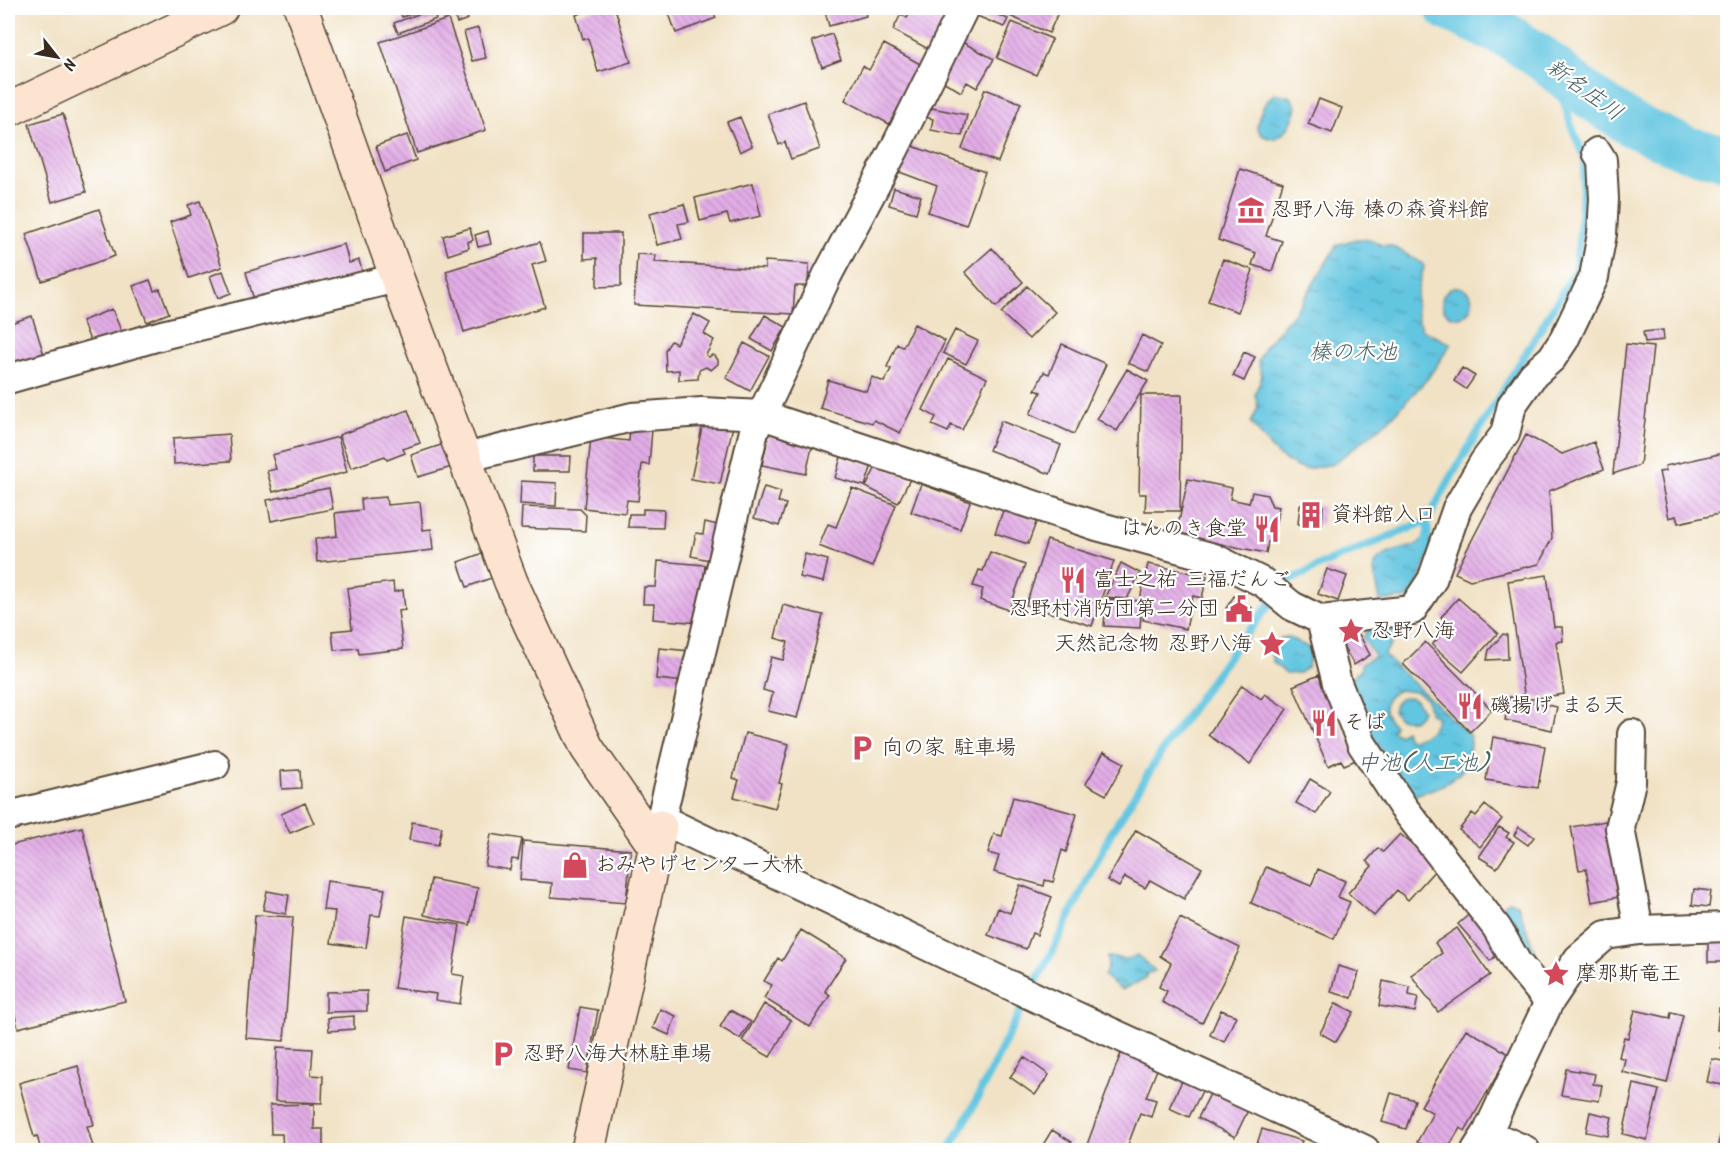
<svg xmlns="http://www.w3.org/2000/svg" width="1735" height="1158" viewBox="0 0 1735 1158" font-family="Kalam,'Klee One',sans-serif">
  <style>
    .water { fill: url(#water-ripples); stroke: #4f7880; stroke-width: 1.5; fill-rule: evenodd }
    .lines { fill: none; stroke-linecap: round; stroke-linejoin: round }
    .stream { stroke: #63c6e1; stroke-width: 8 }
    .river { stroke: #63c6e1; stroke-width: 45 }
    .building { fill: url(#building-back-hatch) }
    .street-casing { stroke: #564637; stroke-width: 32 }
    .secondary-casing { stroke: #564637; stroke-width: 36 }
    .street { stroke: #fff; stroke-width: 28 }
    .secondary { stroke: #fde4d1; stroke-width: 33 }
    .labels { text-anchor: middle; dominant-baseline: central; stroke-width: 4.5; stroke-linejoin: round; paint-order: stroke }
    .poi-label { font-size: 21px; fill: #3b2a1e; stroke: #fff; text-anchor: start }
    .water-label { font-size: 22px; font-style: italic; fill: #496162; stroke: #fff }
  </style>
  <defs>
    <pattern id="water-ripples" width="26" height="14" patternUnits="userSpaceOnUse" patternTransform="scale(1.5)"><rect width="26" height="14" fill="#63c6e1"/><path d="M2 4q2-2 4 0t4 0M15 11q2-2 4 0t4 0" fill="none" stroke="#53a1b6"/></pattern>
    <pattern id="building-back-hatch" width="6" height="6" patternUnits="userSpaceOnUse" patternTransform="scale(1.5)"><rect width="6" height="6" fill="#e3ade7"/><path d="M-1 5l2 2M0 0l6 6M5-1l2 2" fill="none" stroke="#b98dbb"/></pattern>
  </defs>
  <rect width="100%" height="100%" fill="#fff"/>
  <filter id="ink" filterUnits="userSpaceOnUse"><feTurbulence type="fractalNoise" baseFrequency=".0167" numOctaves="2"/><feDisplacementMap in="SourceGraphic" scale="12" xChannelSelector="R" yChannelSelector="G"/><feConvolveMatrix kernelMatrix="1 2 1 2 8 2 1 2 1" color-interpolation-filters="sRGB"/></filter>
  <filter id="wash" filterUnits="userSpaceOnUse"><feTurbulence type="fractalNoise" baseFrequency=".008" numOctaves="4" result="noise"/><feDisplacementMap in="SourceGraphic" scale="24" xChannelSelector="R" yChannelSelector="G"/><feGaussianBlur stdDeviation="1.35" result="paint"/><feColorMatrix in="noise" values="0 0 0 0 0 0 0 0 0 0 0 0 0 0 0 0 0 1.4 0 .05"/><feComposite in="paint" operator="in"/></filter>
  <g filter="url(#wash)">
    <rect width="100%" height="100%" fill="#f1e2c5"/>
    <!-- water -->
    <path class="water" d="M1275,93L1291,97L1297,108C1292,122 1289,132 1274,139L1263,136L1257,128C1259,113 1263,103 1275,93Z
      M1356,239L1372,240L1381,245L1392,246L1422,263L1424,267C1417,292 1411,305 1422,330L1451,344L1428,378L1388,421L1333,464L1306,469L1296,467L1276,454L1251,423L1258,407L1255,394L1262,376L1258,361L1264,348L1301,304L1337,245Z
      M1442 302a15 15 0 1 1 30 0a15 15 0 1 1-30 0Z
      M1431,538V551L1411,598L1380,601C1379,592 1374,576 1374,568C1375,554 1403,549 1414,546C1420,543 1423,539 1431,538Z
      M1396,627L1392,643L1384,655L1470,736C1470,743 1470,753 1468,760C1459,783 1433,789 1412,796L1365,726L1349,684L1355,674L1361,670V664L1375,656L1363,638L1368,629L1374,630ZM1399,690L1416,692L1427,699L1429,712L1437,717C1432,734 1426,735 1410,740L1408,739L1405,730L1400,735L1392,731L1395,726C1380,713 1382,698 1399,690Z
      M1288,637L1311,649L1308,667L1299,673L1286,674L1273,662L1271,654L1280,638Z
      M1408,697L1416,700L1422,710L1420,715L1414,721L1399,718L1393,711L1395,704L1400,698Z
      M1509,901L1518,905L1537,958C1541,964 1545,968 1552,967L1555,970L1553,975L1546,979L1537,975L1499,911L1503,905Z
      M1137,955L1155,971L1146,974V978L1122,990L1104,976L1108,967L1107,957C1119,957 1127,962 1137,955Z"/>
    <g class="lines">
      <!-- stream -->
      <path class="stream" d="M1424,548L1428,533L1427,521
        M1032,989L1052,952L1111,833L1166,745L1228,657L1287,582L1325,563L1427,521L1454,472L1576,270L1581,220L1585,159L1571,125L1560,87L1540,57
        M949,1150L972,1109L1026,999"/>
      <!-- river -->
      <path class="river" d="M1447,8L1510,37L1540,57L1586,94L1632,125L1688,149L1728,158"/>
    </g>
    <g id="blocks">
      <!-- building -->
      <path class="building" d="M399,8H428L402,17Z
        M451,8H464L468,19L457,23Z
        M593,8H615L631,62L598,72L588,38L583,39L576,15L593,9Z
        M667,8H712L716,18L676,33Z
        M824,8H864L866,16L829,26Z
        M913,8H948L930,50L893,30L901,14L907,18Z
        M980,8L1008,19L1004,27L977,16Z
        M991,8H1060L1049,33Z
        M432,9L436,19L398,33L394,23Z
        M448,19L486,130L417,153L380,42Z
        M1012,22L1052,39L1036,75L997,58Z
        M478,28L486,58L472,61L464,32Z
        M832,34L841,60L822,67L812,41Z
        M962,42L994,59L977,88L967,82L961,92L941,80Z
        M884,44L922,65L889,124L845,100L863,66L869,70Z
        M985,89L1021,103L998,162L962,149Z
        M1319,99L1342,108L1332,133L1308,124Z
        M804,101L820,149L791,159L785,142L779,145L768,114Z
        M927,107L967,115L962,136L931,130L933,119L925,117Z
        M63,114L86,192L52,202L29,124Z
        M740,117L752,146L740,152L727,122Z
        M407,135L416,160L385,172L376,146Z
        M907,144L985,172L966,225L928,212L937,186L897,171Z
        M1240,169L1283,183L1266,236L1282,241L1272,271L1252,265L1256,253L1218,240Z
        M753,183L761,216L730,223L727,214L700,221L695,198Z
        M894,188L921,196L916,213L889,205Z
        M200,201L222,267L189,278L170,222L191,215L188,205Z
        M684,204L689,222L678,224L682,239L657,245L650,213Z
        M99,209L115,256L42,281L26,234Z
        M470,228L473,240L468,242L469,248L448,255L443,236Z
        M488,231L491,244L478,247L475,235Z
        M584,233H621V286L597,287V258L584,259Z
        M540,242L546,261L532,265L545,307L464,332L446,271Z
        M344,244L349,263L359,260L362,271L356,273L357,275L255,304L246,272Z
        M992,248L1023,282L996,307L965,272Z
        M637,254L656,255L655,262L765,269V261L809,264L808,286H795L793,314L634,305Z
        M1223,259L1253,270L1238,312L1208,301Z
        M223,271L231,293L218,298L210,276Z
        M150,280L154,291L160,289L169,313L147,322L133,286Z
        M1027,286L1055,312L1029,339L1001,313Z
        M112,309L122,333L92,345L82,321Z
        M694,314L710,323L704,334L714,340L706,355L709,357L712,355L715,356L718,360V364L711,370L706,367L699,370L698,379L679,380V370L666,371L665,350L671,341L676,344Z
        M765,315L786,327L772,351L751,339Z
        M32,316L45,358L8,370V324Z
        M914,324L945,341L900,433L874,420L872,423L820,408L828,380L866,391L872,377L884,382L891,369L887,367L897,344L903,347Z
        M955,330L978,341L966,364L943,353Z
        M1663,330L1664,340L1645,342L1643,332Z
        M1142,335L1161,345L1148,372L1128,363Z
        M744,343L769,356L750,391L726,378Z
        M1062,344L1106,364L1074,434L1030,414L1041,392L1035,390L1044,372L1049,374Z
        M1626,344L1653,347L1640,465L1613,474Z
        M1244,352L1255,357L1244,381L1233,376Z
        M948,359L987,378L962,430L951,425L948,432L932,425L936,417L923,410Z
        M1462,368L1475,376L1466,389L1454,381Z
        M1127,369L1148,381L1117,431L1097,419Z
        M1141,395H1182L1180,511H1145L1146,494H1139Z
        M408,410L420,443L403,449L405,453L387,460L385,456L351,468L339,435Z
        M1001,421L1061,445L1050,474L989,450Z
        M703,423L733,426L720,484L691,479Z
        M630,428L652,430L649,465L642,464L638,501L627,500L625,513L584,508L591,437L629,441Z
        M769,433L813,442L806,474L762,465Z
        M229,434L231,461L174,464L173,438Z
        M1526,435L1562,454L1594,442L1604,469L1549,491L1552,538L1539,564L1470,580L1455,573Z
        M338,437L347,472L273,492L267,471L276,469L272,455Z
        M444,444L452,467L418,477L411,455Z
        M1728,452V512L1678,523L1676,516L1669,518L1659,472L1666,471L1665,466Z
        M533,456H571L570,471H533Z
        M841,457L872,465L865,486L835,478Z
        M878,463L910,479L898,503L866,487Z
        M1188,479L1232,488L1230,499L1249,503L1252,492L1267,495L1272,506L1279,507L1272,542H1268L1266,553L1176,535Z
        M521,481L557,483L556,506L520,504Z
        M921,484L970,502L960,529L911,512Z
        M764,487L781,492L778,502L786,504L779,526L754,518Z
        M329,488L333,509L271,521L267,500Z
        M852,488L896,505L872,567L819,546L828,524L836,527Z
        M386,497L387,505L420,502L423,530L431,529L433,550L317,562L315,539L337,536L335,513L362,510L361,499Z
        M1300,505L1323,506L1322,525L1298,524Z
        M522,507L580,509L586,515L585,531L521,528Z
        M1004,508L1037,520L1028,544L995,533Z
        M643,509L664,510L663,528L628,527L629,514H643Z
        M705,522L726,527L718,562L691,556L696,533L703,534Z
        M1047,540L1114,561L1092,626L1026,605Z
        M990,552L1025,565L1009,610L980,600L983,589L973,586L979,570L983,571Z
        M483,553L491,578L467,587L458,562Z
        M805,554L828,560L823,582L799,577Z
        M658,561L705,565L700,623L653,619L654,604H643L644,587H656Z
        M1121,563L1140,573L1127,599L1105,597Z
        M1148,564L1207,576L1202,598L1193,596L1186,629L1143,620L1147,600L1140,599Z
        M1327,569L1347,576L1338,601L1318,594Z
        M1547,575L1554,627H1562L1563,641L1556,642L1564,694L1525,700L1508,581Z
        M393,582L394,592L403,590L405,610L398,611L403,649L359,654L358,648L334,650L332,631L352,629L347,588Z
        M1234,596L1252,608L1243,622L1225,610Z
        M1458,598L1498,633L1463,672L1432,645L1450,625L1441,617Z
        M1106,599L1142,601L1140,628L1104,626Z
        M783,605L823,615L797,718L768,711L773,693L763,690L771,657L783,660L788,642L775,638Z
        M1358,632L1370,655L1354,665L1341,642Z
        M1503,634L1507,635L1508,659L1487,660L1489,650Z
        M1425,642L1492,710L1470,732L1403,664Z
        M659,648L690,651L686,682L656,679Z
        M1319,675L1356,760L1344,765L1341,760L1328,766L1293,686Z
        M1242,685L1261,699L1265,694L1287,709L1250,764L1208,735Z
        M1510,697L1557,707L1552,730L1505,720Z
        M745,733L789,744L779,783L782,784L775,808L734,797L739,780L733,778Z
        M1493,737L1545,746L1538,788L1486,780Z
        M1104,752L1124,763L1106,795L1086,784Z
        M300,770L301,788L282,789L281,771Z
        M1310,779L1330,791L1316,814L1296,803Z
        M1013,797L1077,814L1066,852L1062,850L1053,882L1045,880L1044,886L994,872L999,856L988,853L994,834L1002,836Z
        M305,803L314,823L290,833L281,814Z
        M1485,805L1502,819L1480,847L1459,830L1472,813L1476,816Z
        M1611,820L1624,896L1592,902L1586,869L1579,870L1571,827Z
        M412,822L442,827L438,845L409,840Z
        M82,827L125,1001L18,1028L8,987V846Z
        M1499,827L1509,833L1506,837L1514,842L1497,868L1479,857Z
        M1519,827L1534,837L1528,845L1514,835Z
        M1136,830L1202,868L1184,899L1150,880L1145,888L1125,877L1119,887L1107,880Z
        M491,834L522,839L518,860L512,859L510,870L485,866Z
        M1400,834L1438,867L1408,900L1397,890L1374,916L1348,893L1372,866L1367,861L1378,848L1383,852Z
        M523,841L631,850L626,903L551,897L552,883L520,880Z
        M1266,867L1311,886L1318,869L1345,881L1338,897L1350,902L1334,939L1251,903Z
        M431,879L478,888L470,925L424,915Z
        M327,881L385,889L380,916L371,915L366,948L331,943L335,911L323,910Z
        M1020,885L1052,897L1037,935L1032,933L1026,949L988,935L998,908L1010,913Z
        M1694,889L1711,891L1709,907L1692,905Z
        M267,891L289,895L286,914L263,910Z
        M1473,911L1505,948L1490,961L1458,924Z
        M255,915L293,917L284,1041L246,1038Z
        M406,916L460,925L452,974L464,976L460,1004L435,1000L436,994L394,988Z
        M1180,918L1240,948L1202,1023L1162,1002L1167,991L1159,987L1171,963L1160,956Z
        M1457,928L1490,975L1438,1012L1411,975L1442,953L1435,943Z
        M801,930L846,958L825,991L830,995L810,1027L764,998L772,985L764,981L778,958L782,961Z
        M1708,941H1728V962H1708Z
        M1338,966L1359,972L1352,998L1331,992Z
        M1383,981L1410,987L1409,995L1418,997L1415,1012L1379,1006Z
        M367,991V1011L326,1012V992Z
        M1336,1003L1354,1012L1336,1042L1320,1033Z
        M764,1004L791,1020L770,1057L742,1041Z
        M580,1007L598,1010L587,1073L569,1070Z
        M1719,1008H1728V1049L1721,1048L1722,1030H1717Z
        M660,1009L676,1016L669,1035L653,1028Z
        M730,1010L751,1022L740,1039L720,1027Z
        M1221,1010L1236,1016L1224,1042L1210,1035Z
        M1635,1010L1670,1018L1671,1012L1683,1015L1667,1083L1622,1072L1625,1059L1619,1057L1624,1037L1628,1038Z
        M354,1016V1029L329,1031L328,1018Z
        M1466,1029L1509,1054L1465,1131L1460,1128L1447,1150H1432L1417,1142L1433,1113L1421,1106Z
        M277,1047L313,1049L311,1075L323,1076L322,1103L275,1101Z
        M1121,1053L1158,1067L1146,1097L1156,1100L1151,1117L1140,1113L1126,1150H1085Z
        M1024,1057L1049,1075L1035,1095L1010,1077Z
        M1712,1059L1728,1062V1086L1707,1082Z
        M78,1066L94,1125L87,1126L94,1150H41L37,1136L34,1137L19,1083Z
        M1566,1069L1595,1074L1593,1084L1602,1085L1599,1101L1561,1095Z
        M1184,1077L1204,1087L1189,1117L1169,1108Z
        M1634,1084L1659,1090L1647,1140L1623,1134Z
        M1212,1090L1249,1108L1235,1137L1198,1118Z
        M1391,1093L1415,1100L1406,1129L1382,1122Z
        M314,1104V1129H323V1150H283L282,1134H271L270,1105Z
        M1590,1112L1612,1117L1608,1136L1586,1132Z
        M1727,1113H1728V1147L1718,1144Z
        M1262,1129L1302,1141L1299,1150H1255Z
        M1052,1130L1072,1142L1067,1150H1045L1041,1148Z"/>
    </g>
  </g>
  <g filter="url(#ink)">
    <use href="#blocks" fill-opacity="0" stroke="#564637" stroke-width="1.5"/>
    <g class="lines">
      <defs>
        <path id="street" d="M964,8L894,150L828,274L754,431L661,819L1041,1000L1323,1130L1365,1150
          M8,379L166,334L397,278
          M464,458L632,417L702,412L762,415L1097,526L1214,558L1264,583L1292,606L1321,620L1337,683L1362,744L1403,807L1497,928L1517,963L1549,1002L1487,1133L1476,1150
          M1321,620L1412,610L1432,580L1457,508L1484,462L1505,434L1512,405L1533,375L1552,358L1564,340L1594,277L1602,234L1604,199L1602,160L1597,152
          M1632,734L1631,782L1620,828L1639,930
          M8,816L215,765
          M1549,1002L1578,959L1606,935L1639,930L1728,927
          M1487,1133L1525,1150"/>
        <path id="secondary" d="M301,8L397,278L511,582L587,748L656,848
          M8,110L221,8
          M588,1150L660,827"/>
      </defs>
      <!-- street casing -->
      <use href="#street" class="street-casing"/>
      <!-- secondary casing -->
      <use href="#secondary" class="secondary-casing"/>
      <!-- street -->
      <use href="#street" class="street"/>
      <!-- secondary -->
      <use href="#secondary" class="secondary"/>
    </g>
  </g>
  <!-- icons -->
  <defs>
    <symbol id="museum-bare" viewBox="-9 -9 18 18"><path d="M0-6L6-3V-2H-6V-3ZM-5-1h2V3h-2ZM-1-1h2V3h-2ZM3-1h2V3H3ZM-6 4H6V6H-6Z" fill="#d1495b" stroke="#fff" stroke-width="2.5" paint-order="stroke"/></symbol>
    <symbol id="building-bare" viewBox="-9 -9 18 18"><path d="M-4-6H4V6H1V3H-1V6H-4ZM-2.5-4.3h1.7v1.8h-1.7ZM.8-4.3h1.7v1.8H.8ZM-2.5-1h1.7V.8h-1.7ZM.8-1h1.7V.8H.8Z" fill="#d1495b" stroke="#fff" stroke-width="2.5" paint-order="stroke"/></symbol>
    <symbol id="restaurant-bare" viewBox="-9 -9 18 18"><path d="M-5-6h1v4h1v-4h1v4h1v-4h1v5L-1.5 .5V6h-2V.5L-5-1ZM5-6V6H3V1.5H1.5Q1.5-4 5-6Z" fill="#d1495b" stroke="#fff" stroke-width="2.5" paint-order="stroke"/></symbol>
    <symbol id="civic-bare" viewBox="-9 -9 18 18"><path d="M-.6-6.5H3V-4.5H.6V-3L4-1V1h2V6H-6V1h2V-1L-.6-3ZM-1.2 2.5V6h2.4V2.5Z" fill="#d1495b" stroke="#fff" stroke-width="2.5" paint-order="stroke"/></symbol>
    <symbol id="sight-bare" viewBox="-9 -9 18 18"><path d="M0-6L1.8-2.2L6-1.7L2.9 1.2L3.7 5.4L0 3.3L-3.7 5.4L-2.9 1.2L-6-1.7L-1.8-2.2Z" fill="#d1495b" stroke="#fff" stroke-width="2.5" paint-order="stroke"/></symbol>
    <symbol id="parking-bare" viewBox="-9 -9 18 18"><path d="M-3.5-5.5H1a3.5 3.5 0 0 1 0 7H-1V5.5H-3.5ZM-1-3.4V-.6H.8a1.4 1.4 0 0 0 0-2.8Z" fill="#d1495b" stroke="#fff" stroke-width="2.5" paint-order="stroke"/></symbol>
    <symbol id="shop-bare" viewBox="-9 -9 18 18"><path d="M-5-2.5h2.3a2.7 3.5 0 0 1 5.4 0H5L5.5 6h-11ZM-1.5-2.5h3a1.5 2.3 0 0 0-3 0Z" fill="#d1495b" stroke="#fff" stroke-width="2.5" paint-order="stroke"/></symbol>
  </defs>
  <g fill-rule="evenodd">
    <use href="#museum-bare" x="1232" y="191" width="38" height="38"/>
    <use href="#building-bare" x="1292" y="496" width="38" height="38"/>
    <use href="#restaurant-bare" x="1248" y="510" width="38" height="38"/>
    <use href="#restaurant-bare" x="1054" y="561" width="38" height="38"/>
    <use href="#civic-bare" x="1220" y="590" width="38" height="38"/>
    <use href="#sight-bare" x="1332" y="612" width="38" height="38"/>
    <use href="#sight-bare" x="1253" y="625" width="38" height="38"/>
    <use href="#restaurant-bare" x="1451" y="687" width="38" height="38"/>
    <use href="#restaurant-bare" x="1305" y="704" width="38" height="38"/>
    <use href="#parking-bare" x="843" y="729" width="38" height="38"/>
    <use href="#shop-bare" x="556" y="846" width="38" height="38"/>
    <use href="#sight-bare" x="1537" y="955" width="38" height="38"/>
    <use href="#parking-bare" x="484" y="1035" width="38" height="38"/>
  </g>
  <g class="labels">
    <!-- poi labels -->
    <g class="poi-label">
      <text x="1271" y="210">忍野八海 榛の森資料館</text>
      <text x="1331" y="515">資料館入口</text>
      <text x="1247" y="529" text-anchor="end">はんのき食堂</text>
      <text x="1093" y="580">富士之祐 三福だんご</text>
      <text x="1219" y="609" text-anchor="end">忍野村消防団第二分団</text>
      <text x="1371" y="631">忍野八海</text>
      <text x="1252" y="644" text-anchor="end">天然記念物 忍野八海</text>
      <text x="1490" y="706">磯揚げ まる天</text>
      <text x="1344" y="723">そば</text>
      <text x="882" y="748">向の家 駐車場</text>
      <text x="595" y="865">おみやげセンター大林</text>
      <text x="1576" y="974">摩那斯竜王</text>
      <text x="523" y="1054">忍野八海大林駐車場</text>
    </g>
    <!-- water labels -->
    <g class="water-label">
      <text transform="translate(1584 91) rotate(36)">新名庄川</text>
      <text x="1353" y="353">榛の木池</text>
      <text x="1423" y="764">中池(人工池)</text>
    </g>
  </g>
  <!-- margin -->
  <rect width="1735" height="1158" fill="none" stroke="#fff" stroke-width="30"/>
  <!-- north arrow -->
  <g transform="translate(57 57) rotate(121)" stroke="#ffffff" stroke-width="4.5" paint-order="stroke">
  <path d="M0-4.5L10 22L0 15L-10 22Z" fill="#3b2a1e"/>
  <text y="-9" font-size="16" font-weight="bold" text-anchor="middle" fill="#3b2a1e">N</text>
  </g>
</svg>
